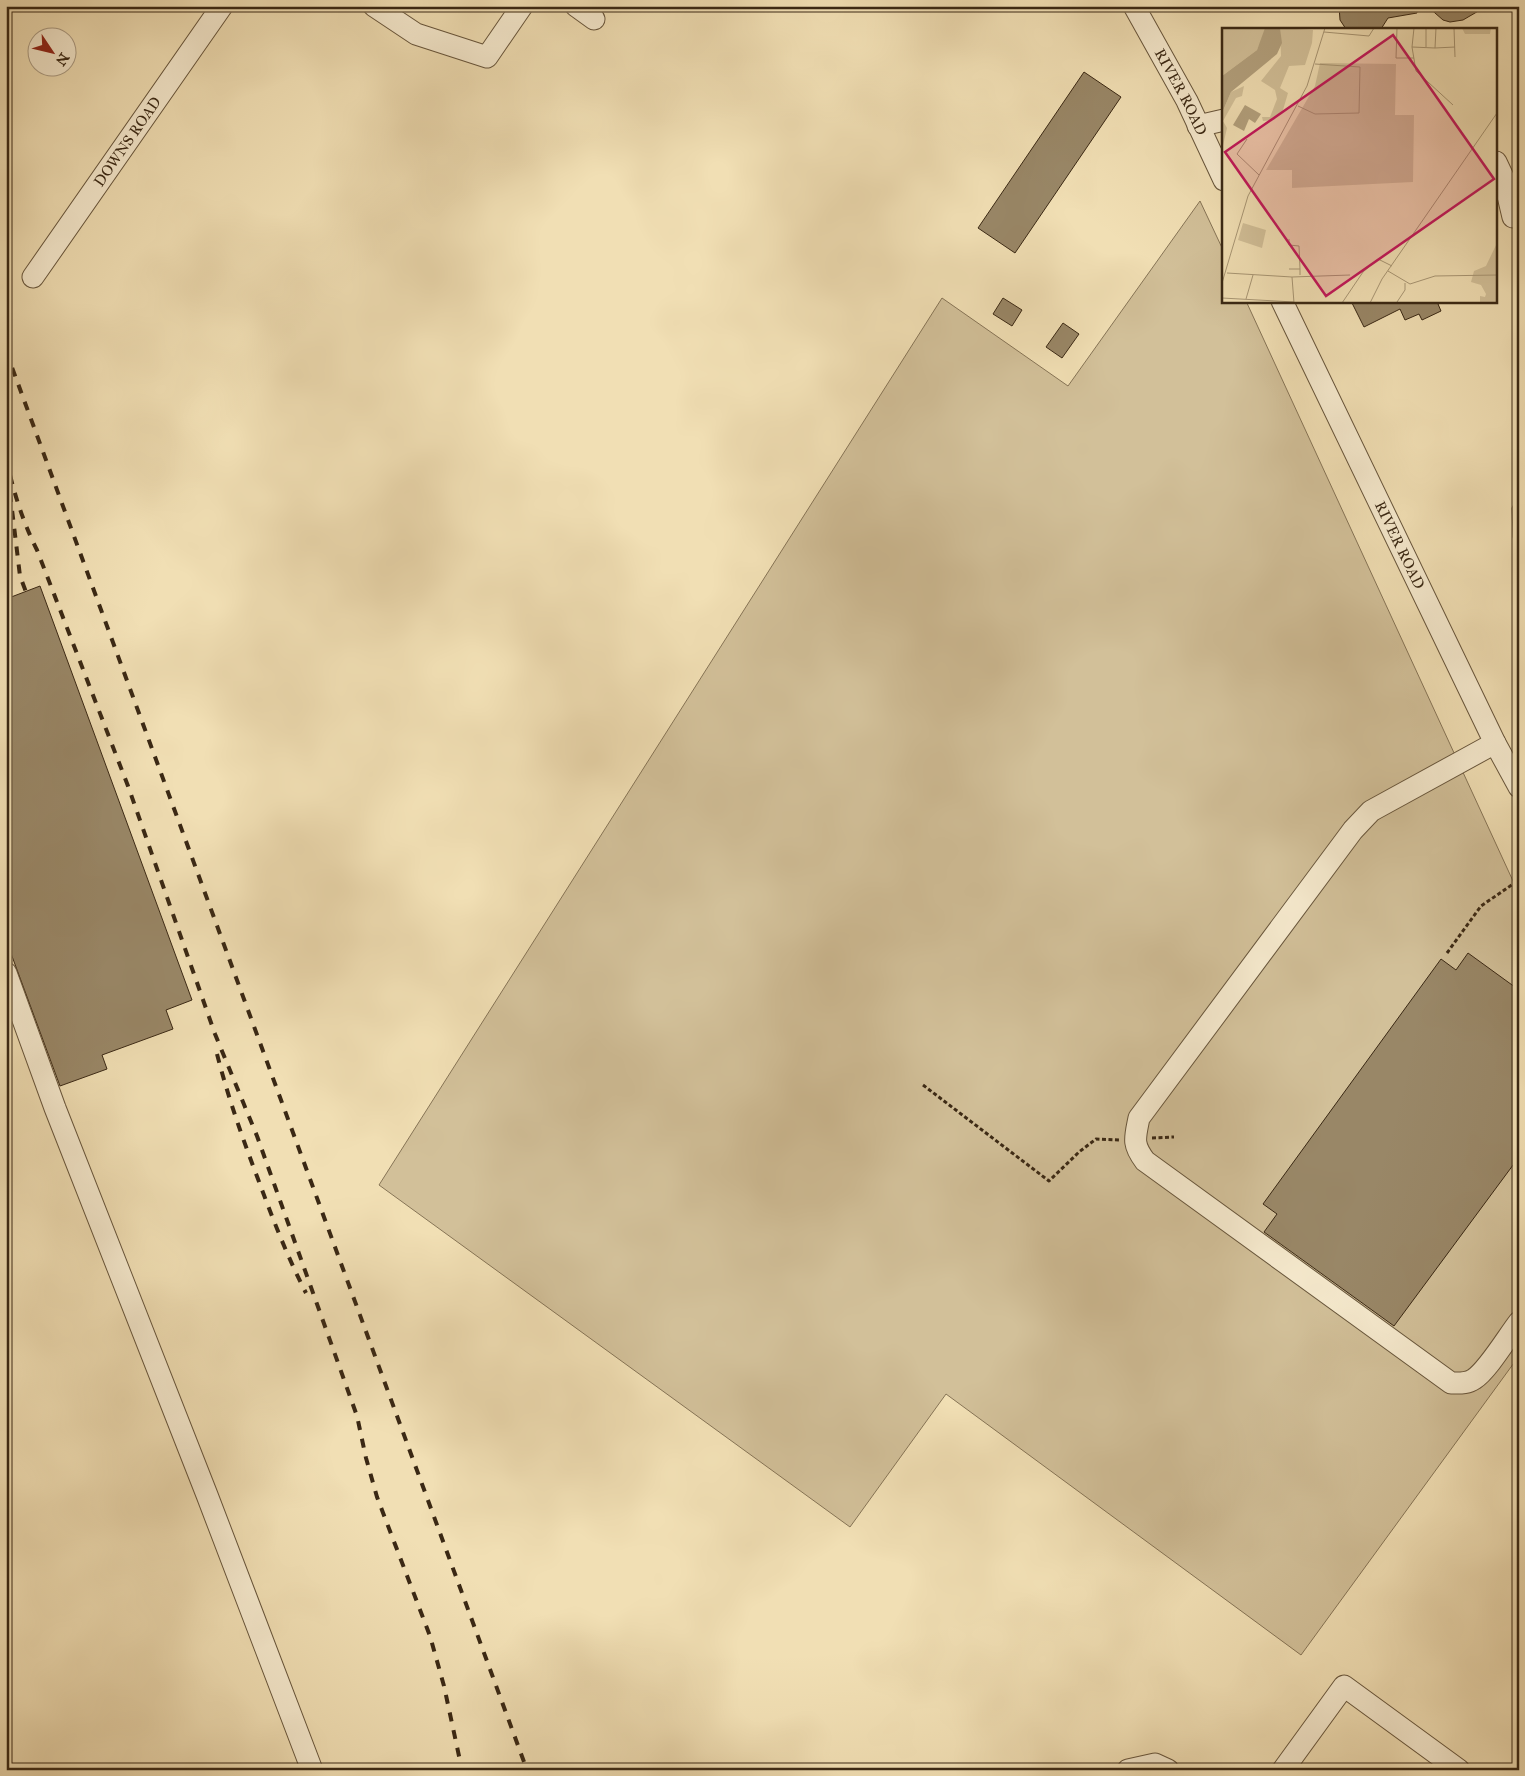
<svg xmlns="http://www.w3.org/2000/svg" width="1525" height="1776" viewBox="0 0 1525 1776" font-family="'IM FELL Great Primer',serif">
  <style>
    .green { fill: #d2c099; stroke: #867456 }
    .building { fill: #998767; stroke: #3a2814 }
    .lines { fill: none; stroke-linecap: round; stroke-linejoin: round }
    .minor-casing { stroke: #68563c; stroke-width: 23 }
    .path { stroke: #3a2814; stroke-width: 3; stroke-dasharray: 4 2.5; stroke-linecap: butt }
    .minor { stroke: #f6eace; stroke-width: 21 }
    .rail { stroke: #3a2814; stroke-width: 4; stroke-dasharray: 9 9; stroke-linecap: butt }
    .labels { text-anchor: middle; dominant-baseline: central; stroke-width: 4; stroke-linejoin: round; paint-order: stroke }
    .street-label { font-size: 15px; fill: #3a2814; stroke: #f6eace }
    .inset-road { fill: none; stroke: #a89674; stroke-width: 1 }
    .view { fill: #c2185b; fill-opacity: 0.15; stroke: #c2185b; stroke-width: 2.5 }
    .inset-edge { fill: none; stroke: #3a2814; stroke-width: 2.5 }
  </style>
  <rect width="100%" height="100%" fill="#f1dfb4"/>
  <filter id="stains"><feTurbulence type="fractalNoise" baseFrequency=".004" numOctaves="4"/><feColorMatrix values="0 0 0 0 .2 0 0 0 0 .09 0 0 0 0 .02 0 0 0 .5 -.17"/></filter>
  <radialGradient id="worn" r=".72"><stop offset=".6" stop-color="#630" stop-opacity="0"/><stop offset="1" stop-color="#630" stop-opacity=".3"/></radialGradient>
  <!-- green -->
  <path class="green" d="M1200,201L1224,252V301H1246L1519,894V1356L1301,1655L946,1394L850,1527L379,1185L942,298L1068,386Z
    M1519,494V559L1513,537L1512,508Z"/>
  <!-- building -->
  <path class="building" d="M1339,6H1416L1417,13L1388,18L1381,29H1346L1340,20Z
    M1427,6H1487L1463,20L1450,22L1443,20Z
    M1084,72L1121,97L1015,253L978,228Z
    M1003,298L1022,310L1012,326L993,314Z
    M1351,301H1445L1438,304L1441,311L1422,320L1419,314L1405,320L1400,309L1364,327Z
    M1063,323L1079,334L1062,358L1046,347Z
    M40,586L192,1000L166,1010L173,1029L102,1055L107,1069L60,1086L6,940V599Z
    M1468,953L1519,990V1157L1394,1326L1264,1232L1277,1214L1263,1204L1441,959L1456,970Z"/>
  <g class="lines">
    <defs>
      <g id="minor">
        <path d="M374,6L416,34L487,57L522,6"/>
        <path d="M576,6L594,19"/>
        <path id="s1" d="M1134,6L1187,101L1224,180"/>
        <path d="M1198,126L1224,120"/>
        <path d="M1496,162L1504,179L1513,217"/>
        <path id="s2" d="M33,277L222,6"/>
        <path id="s3" d="M1282,301L1495,743L1519,787"/>
        <path d="M1495,743L1371,811L1353,830L1139,1118C1135,1138 1132,1144 1145,1161L1451,1383C1459,1383 1467,1384 1474,1379C1488,1370 1508,1336 1519,1322"/>
        <path d="M6,973L55,1108L207,1495L312,1770"/>
        <path d="M1128,1770L1155,1764L1168,1770"/>
        <path d="M1283,1770L1344,1686L1459,1770"/>
      </g>
    </defs>
    <!-- minor casing -->
    <use href="#minor" class="minor-casing"/>
    <!-- path -->
    <path class="path" d="M1447,953L1481,906L1519,880
      M923,1085L1049,1181L1079,1152L1096,1139L1119,1140
      M1152,1138L1174,1137"/>
    <!-- minor -->
    <use href="#minor" class="minor"/>
    <!-- rail -->
    <path class="rail" d="M6,351L527,1770
      M6,458C13,490 22,520 37,550L128,786L215,1034L257,1136L357,1416L366,1458L377,1497L430,1636L444,1686L462,1770
      M10,493L20,576L26,592
      M217,1054C228,1097 242,1137 258,1179C272,1217 287,1256 306,1293"/>
  </g>
  <g class="labels">
    <!-- street labels -->
    <g class="street-label">
      <text stroke="none"><textPath href="#s1" startOffset="98">RIVER ROAD</textPath></text>
      <text stroke="none"><textPath href="#s2" startOffset="165">DOWNS ROAD</textPath></text>
      <text stroke="none"><textPath href="#s3" startOffset="271">RIVER ROAD</textPath></text>
    </g>
  </g>
  <!-- overview -->
  <g transform="translate(1222 28)">
    <rect width="275" height="275" fill="#f1dfb4"/>
    <path d="M0,0H43V4L35,22L0,48ZM58,0L91,2L90,15L83,37L67,38L58,60L66,65L61,82L52,92L41,93L40,89H48L55,71L53,62L39,53L59,28ZM240,0H269L268,6H243ZM98,35L174,36L173,87H192L191,154L70,160V142H44L93,58ZM22,58L20,68L14,70L1,93L5,100L0,122V85L9,64ZM21,195L44,202L40,220L16,212ZM275,215V275H258V268L263,269L264,266L259,257L249,254L252,243L264,238Z" fill="#d2c099"/>
    <path d="M43,0H58L60,15L55,26L9,64L0,85V48L35,22ZM23,77L39,86L33,95L27,91L22,103L11,97Z" fill="#b3a17e"/>
    <path class="inset-road" d="M175,0L174,30H192M192,0L190,19L213,20L214,0M232,0L233,29M102,4L147,8L152,0M190,19L194,43L231,77M204,19V0M213,20L233,19M76,78L93,86L137,85L138,39L93,36M25,111L15,126L37,147M67,211V217L77,218L78,241M67,241H78V247M166,243L188,256L213,248L275,247M5,245L70,249L128,247M70,249L72,275M0,255L26,168L85,58L103,0M0,270L72,274M24,271L31,247M175,274L183,262V255M120,275L141,244L156,231L170,238M148,275L160,251L275,85"/>
    <path class="view" d="M171,7L272,151L104,268L3,124Z"/>
    <rect width="275" height="275" class="inset-edge"/>
  </g>
  <!-- margin -->
  <rect width="1525" height="1776" fill="none" stroke="#f1dfb4" stroke-width="25"/>
  <rect x="8" y="8" width="1510" height="1761" fill="none" stroke="#3a2814" stroke-width="2.5"/>
  <rect x="12" y="12" width="1500" height="1751" fill="none" stroke="#3a2814"/>
  <!-- north arrow -->
  <g transform="translate(52 52) rotate(125)"><circle r="24" fill="#f6eace" stroke="#ab9c84"/>
  <path d="M0-4L9 19L0 12L-9 19Z" fill="#8f2418"/>
  <text y="-8" font-size="14" font-weight="bold" text-anchor="middle" fill="#3a2814">N</text>
  </g>
  <rect width="100%" height="100%" filter="url(#stains)"/>
  <rect width="100%" height="100%" fill="url(#worn)"/>
</svg>
